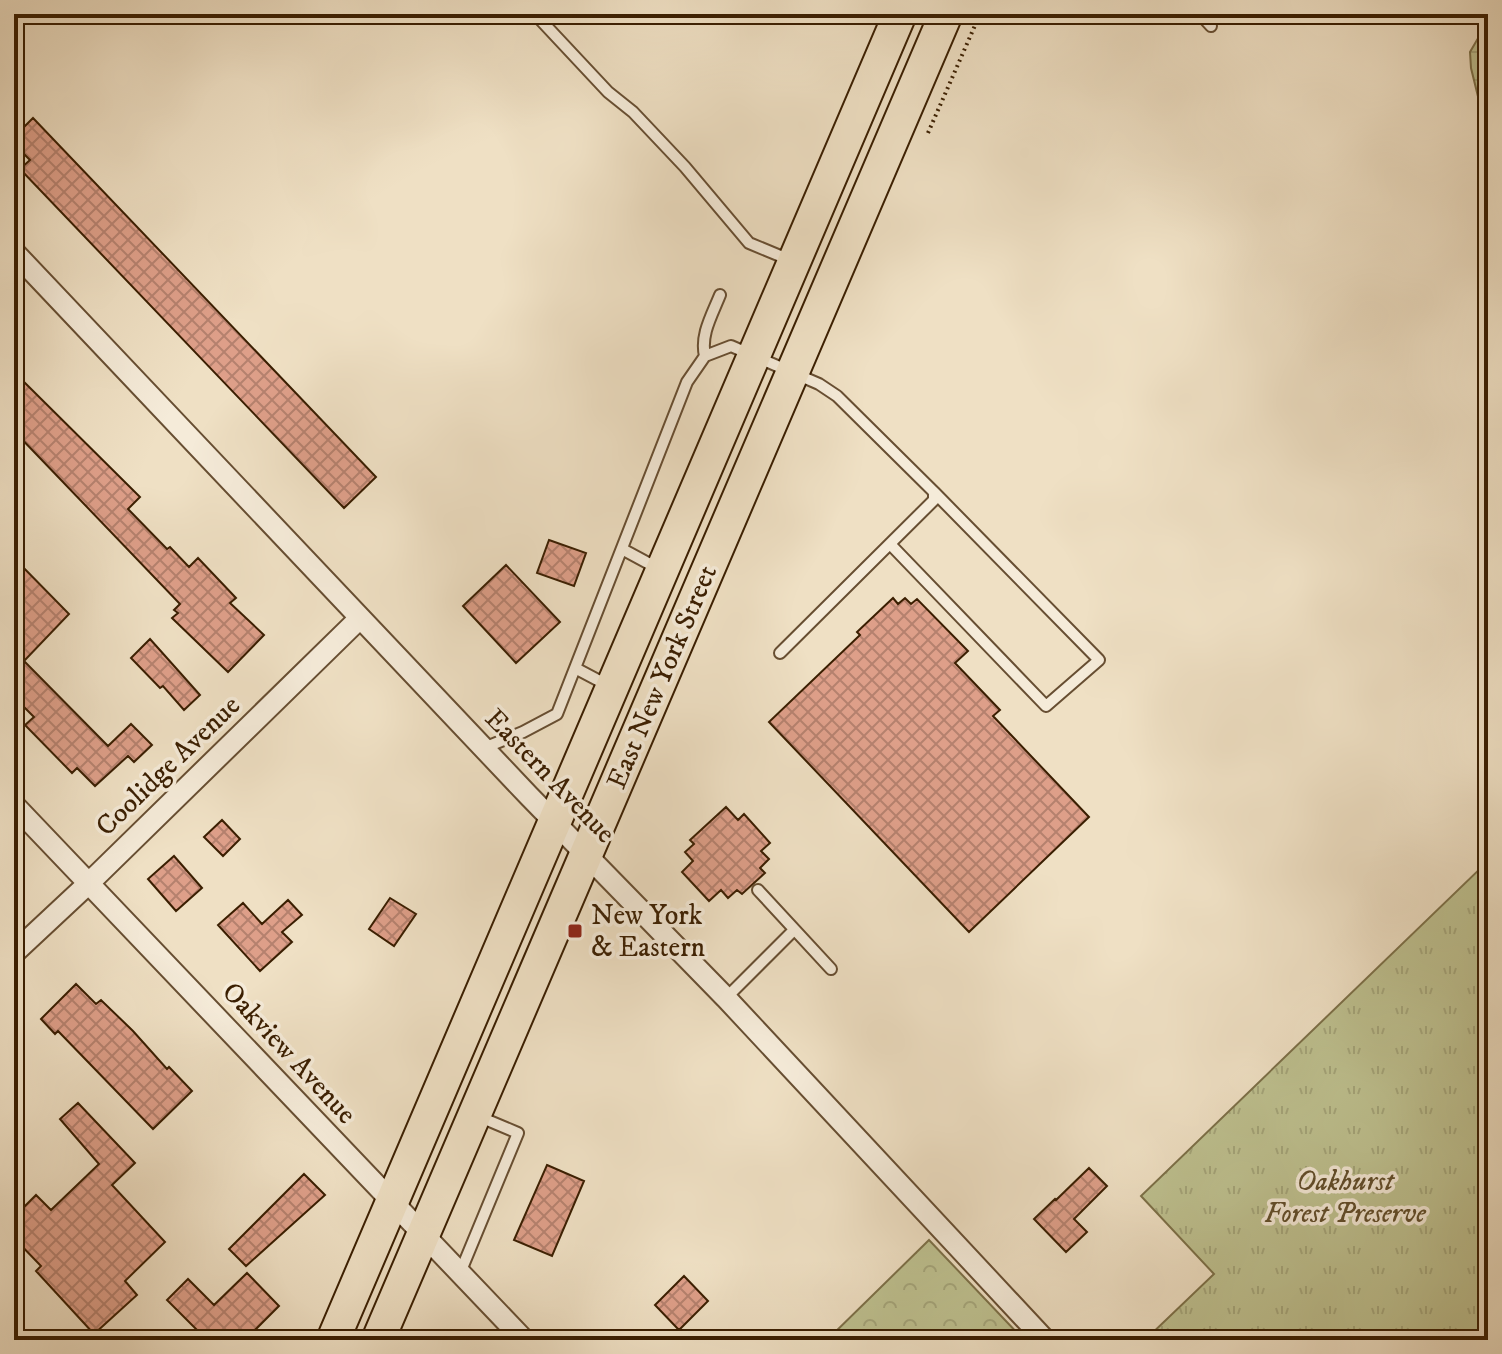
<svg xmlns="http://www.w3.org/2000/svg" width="1502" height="1354" viewBox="0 0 1502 1354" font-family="'IM FELL DW Pica',serif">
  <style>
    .forest { fill: url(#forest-crowns); stroke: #7c7048; stroke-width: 2 }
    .wetland { fill: url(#wetland-marsh); stroke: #7c7048; stroke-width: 2 }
    .park { fill: url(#park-tufts); stroke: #7c7048; stroke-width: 2 }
    .building { fill: url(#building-cross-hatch); stroke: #3a1e01; stroke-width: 2 }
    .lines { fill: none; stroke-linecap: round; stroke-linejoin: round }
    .lane-casing { stroke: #674e32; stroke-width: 14 }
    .street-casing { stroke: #674e32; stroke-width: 24 }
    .primary-casing { stroke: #3a1e01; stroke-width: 36 }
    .path { stroke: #3a1e01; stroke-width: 4; stroke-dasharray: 2 4; stroke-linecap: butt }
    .lane { stroke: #f5ebd9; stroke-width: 10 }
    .street { stroke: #f5ebd9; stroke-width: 20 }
    .primary { stroke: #efe0c4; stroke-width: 32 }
    .poi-dot { fill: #8f2418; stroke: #f5ebd9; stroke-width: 3 }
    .labels { text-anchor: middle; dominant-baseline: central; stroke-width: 7; stroke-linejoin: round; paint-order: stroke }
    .street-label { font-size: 28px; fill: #3a1e01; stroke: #f5ebd9 }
    .poi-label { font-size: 28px; fill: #3a1e01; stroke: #f5ebd9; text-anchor: start }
    .park-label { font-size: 28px; font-style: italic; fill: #624f2c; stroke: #f5ebd9 }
  </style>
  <defs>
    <pattern id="forest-crowns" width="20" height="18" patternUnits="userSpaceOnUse" patternTransform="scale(2)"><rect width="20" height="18" fill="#bec190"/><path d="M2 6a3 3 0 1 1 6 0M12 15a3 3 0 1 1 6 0" fill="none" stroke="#a4a57a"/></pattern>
    <pattern id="wetland-marsh" width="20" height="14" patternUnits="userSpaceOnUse" patternTransform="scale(2)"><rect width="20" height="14" fill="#bec190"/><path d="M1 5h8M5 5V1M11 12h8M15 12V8" fill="none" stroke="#a4a57a"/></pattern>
    <pattern id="park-tufts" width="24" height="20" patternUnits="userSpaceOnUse" patternTransform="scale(2)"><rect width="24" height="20" fill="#bec190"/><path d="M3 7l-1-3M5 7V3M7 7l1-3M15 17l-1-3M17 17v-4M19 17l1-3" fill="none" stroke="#a4a57a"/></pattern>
    <pattern id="building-cross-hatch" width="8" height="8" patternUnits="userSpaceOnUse" patternTransform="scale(2)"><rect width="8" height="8" fill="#de9f89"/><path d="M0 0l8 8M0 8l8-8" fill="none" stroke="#b5816e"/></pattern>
  </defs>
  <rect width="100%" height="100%" fill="#efe0c4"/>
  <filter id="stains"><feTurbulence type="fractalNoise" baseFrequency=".0025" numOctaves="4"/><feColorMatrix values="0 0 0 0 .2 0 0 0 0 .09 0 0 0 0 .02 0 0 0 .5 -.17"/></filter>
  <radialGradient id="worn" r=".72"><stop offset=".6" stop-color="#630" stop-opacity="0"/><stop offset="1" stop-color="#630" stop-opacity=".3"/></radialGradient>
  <!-- forest -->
  <path class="forest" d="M929,1240L1024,1340H827Z"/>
  <!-- wetland -->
  <path class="wetland" d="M1485,14H1488V128L1485,125L1471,68L1470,52L1484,28Z"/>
  <!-- park -->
  <path class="park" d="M1488,861V1340H1145L1214,1274L1141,1196Z"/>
  <!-- building -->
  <path class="building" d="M33,118L376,477L344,508L20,169L30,160L14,144V137Z
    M14,372L140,497L128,509L167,549L170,547L189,567L198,558L236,598L230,603L264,635L228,672L172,618L178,613L174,610L180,604L14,431Z
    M549,540L586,553L574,586L537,573Z
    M14,558L69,614L24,661L108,746L131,724L152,745L134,762L128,756L95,786L77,768L72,773L25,725L34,717L14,697Z
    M506,565L560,622L516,663L463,606Z
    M893,598L898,604L905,598L911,604L917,599L968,651L955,663L1000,710L993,716L1089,817L969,932L769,722L860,635L857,632Z
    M150,639L200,695L184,710L163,686L160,688L131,658Z
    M726,807L738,820L744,814L770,843L761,851L769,859L760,868L765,873L742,894L737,890L728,898L721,890L709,901L682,872L693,861L685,852L694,844L690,840Z
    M222,820L240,839L223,856L204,837Z
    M174,856L202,888L176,911L148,879Z
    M390,898L416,914L394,946L369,929Z
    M288,900L302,915L282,932L292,942L260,971L218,925L243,903L262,924Z
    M76,984L96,1004L101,1000L133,1031L167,1069L169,1067L192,1091L153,1129L58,1031L55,1034L41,1019Z
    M78,1103L135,1163L112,1185L165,1242L125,1281L137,1295L94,1334L36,1271L41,1266L14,1238V1217L36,1195L51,1210L99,1164L60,1119Z
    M547,1165L584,1181L552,1256L514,1240Z
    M1089,1168L1107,1186L1074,1219L1087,1232L1066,1252L1034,1219L1055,1199L1056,1200Z
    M304,1174L325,1195L246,1266L229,1249Z
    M247,1273L279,1306L245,1340H207L167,1300L188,1279L214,1305Z
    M684,1276L708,1301L679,1330L655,1305Z"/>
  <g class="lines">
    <defs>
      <path id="lane" d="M535,14L608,92L633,112L685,167L749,243L790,260
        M1200,14L1211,26
        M705,356C700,335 712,315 720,295
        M890,544L1046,706L1099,660L934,492
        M622,549L659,569
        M575,668L609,686
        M484,748L523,732L557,714L687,382L705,356L731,346L819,384L837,396L934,492V500L780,653
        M758,890L831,969
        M726,998L794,930
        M460,1273L518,1133L480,1117"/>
      <path id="street" d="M14,252L528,795L726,998L1045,1340
        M14,805L524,1340
        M14,953L89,883L360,618"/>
      <path id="primary" d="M333,1340L900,14
        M378,1340L946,14"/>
    </defs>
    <!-- lane casing -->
    <use href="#lane" class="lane-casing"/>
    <!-- street casing -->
    <use href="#street" class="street-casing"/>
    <!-- primary casing -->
    <use href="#primary" class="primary-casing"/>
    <!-- path -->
    <path class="path" d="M928,133L980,14"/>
    <!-- lane -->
    <use href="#lane" class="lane"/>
    <!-- street -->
    <use href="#street" class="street"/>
    <!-- primary -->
    <use href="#primary" class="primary"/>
  </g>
  <!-- markers -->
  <rect class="poi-dot" x="567" y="923" width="16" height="16" rx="4"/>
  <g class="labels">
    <!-- street labels -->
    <g class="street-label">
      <text transform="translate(662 677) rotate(-67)">East New York Street</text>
      <text transform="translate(168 766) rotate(-44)">Coolidge Avenue</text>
      <text transform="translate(550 776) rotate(46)">Eastern Avenue</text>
      <text transform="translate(289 1053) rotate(47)">Oakview Avenue</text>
    </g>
    <!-- poi labels -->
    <g class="poi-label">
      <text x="591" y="915">New York<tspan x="591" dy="32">&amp; Eastern</tspan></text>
    </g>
    <!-- park labels -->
    <g class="park-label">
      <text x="1345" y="1181">Oakhurst<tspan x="1345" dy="32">Forest Preserve</tspan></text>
    </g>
  </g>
  <!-- margin -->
  <rect width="1502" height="1354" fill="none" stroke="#efe0c4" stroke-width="48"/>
  <rect x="16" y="16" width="1470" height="1322" fill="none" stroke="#3a1e01" stroke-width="4"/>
  <rect x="24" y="24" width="1454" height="1306" fill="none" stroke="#3a1e01" stroke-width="2"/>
  <rect width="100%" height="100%" filter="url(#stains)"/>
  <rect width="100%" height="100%" fill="url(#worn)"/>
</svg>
